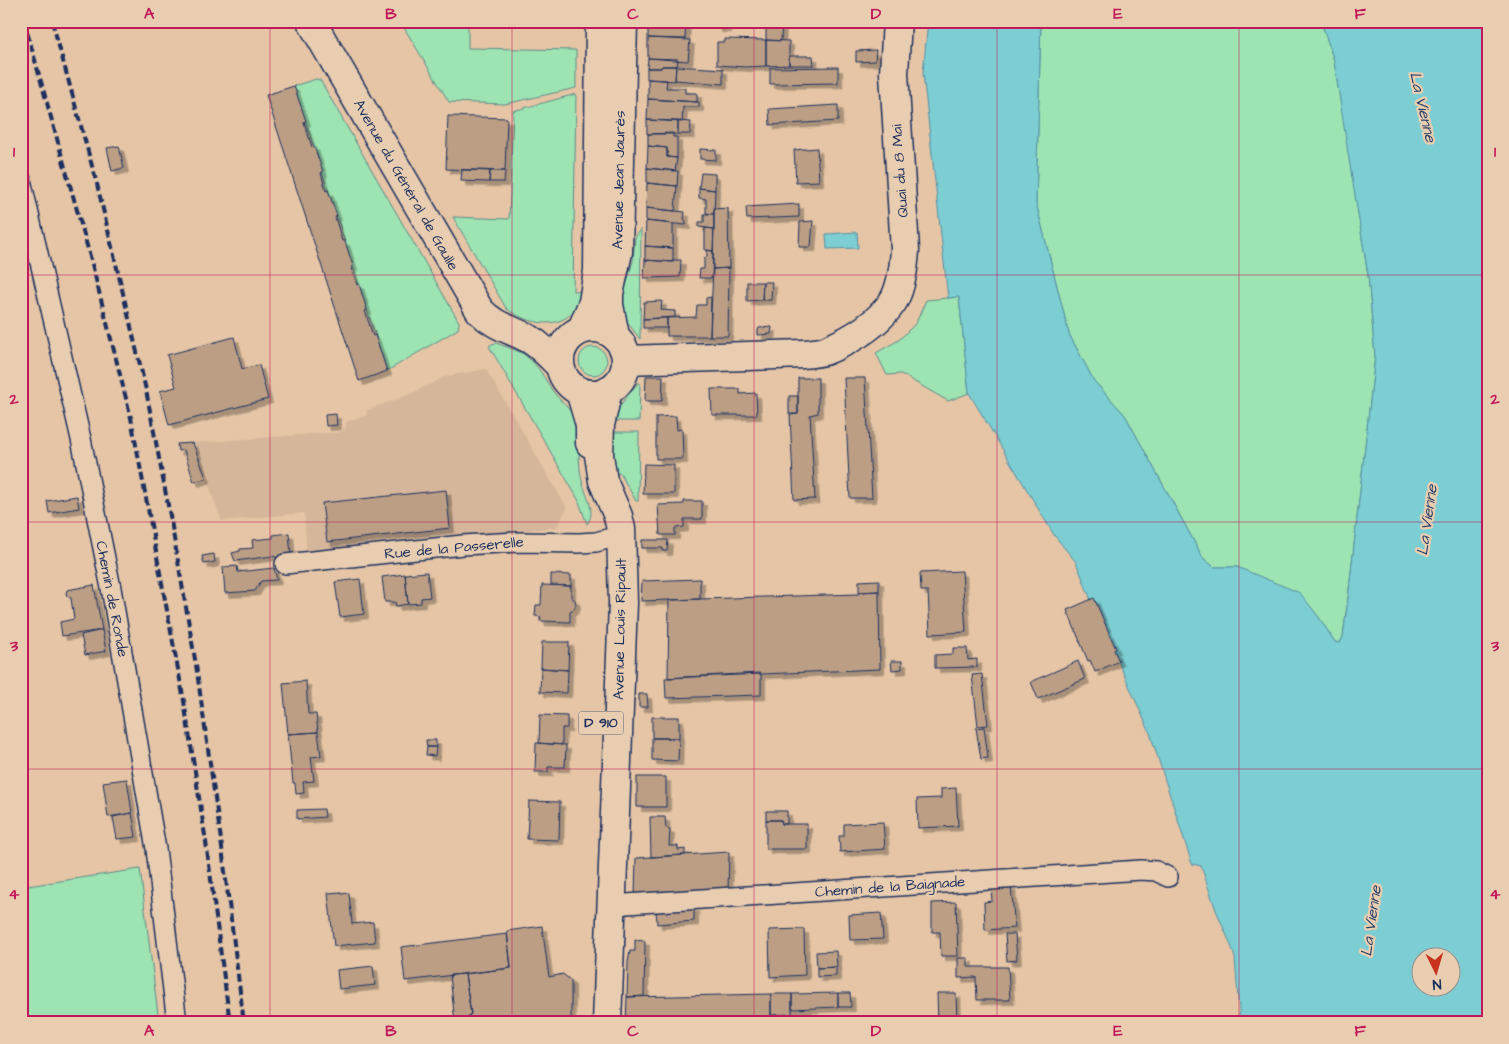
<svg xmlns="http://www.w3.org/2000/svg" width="1509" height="1044" viewBox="0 0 1509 1044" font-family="'Architects Daughter',sans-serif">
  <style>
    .built { fill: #d5b69a }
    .green { fill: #9de4b2; stroke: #5c8a88 }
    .water { fill: #7cced2; stroke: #558ea4; fill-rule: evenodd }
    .building { fill: #bc9e85; stroke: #1b2f5e; filter: url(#shadow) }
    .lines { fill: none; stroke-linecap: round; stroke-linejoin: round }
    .street-casing { stroke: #1b2f5e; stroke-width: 22 }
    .secondary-casing { stroke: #1b2f5e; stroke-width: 31 }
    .primary-casing { stroke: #1b2f5e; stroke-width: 31 }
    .street { stroke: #e9cdb0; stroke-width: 19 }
    .secondary { stroke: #e9cdb0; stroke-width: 28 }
    .primary { stroke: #e9cdb0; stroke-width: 28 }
    .rail { stroke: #1b2f5e; stroke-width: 4; stroke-dasharray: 8 4; stroke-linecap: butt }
    .grid { fill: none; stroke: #c2185b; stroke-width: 1; stroke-opacity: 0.55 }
    .labels { text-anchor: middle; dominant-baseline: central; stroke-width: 4.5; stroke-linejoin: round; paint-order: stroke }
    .shield { fill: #e9cdb0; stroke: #595e77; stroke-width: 1 }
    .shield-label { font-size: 14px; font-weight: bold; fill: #1b2f5e }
    .street-label { font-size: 15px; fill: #1b2f5e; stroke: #e9cdb0 }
    .water-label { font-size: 16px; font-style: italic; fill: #253f6a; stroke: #e9cdb0 }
    .neatline { fill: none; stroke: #c2185b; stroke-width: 2 }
    .grid-label { font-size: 16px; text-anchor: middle; font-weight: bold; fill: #c2185b }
  </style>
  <defs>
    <filter id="shadow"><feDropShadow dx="4.5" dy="4.5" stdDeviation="0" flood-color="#0004"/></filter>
  </defs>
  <rect width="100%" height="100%" fill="#e5c5a5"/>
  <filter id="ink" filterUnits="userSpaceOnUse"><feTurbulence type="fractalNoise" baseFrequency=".02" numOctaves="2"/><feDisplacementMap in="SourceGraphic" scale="10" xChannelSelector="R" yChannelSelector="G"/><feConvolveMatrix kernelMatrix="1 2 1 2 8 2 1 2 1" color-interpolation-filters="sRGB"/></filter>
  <g filter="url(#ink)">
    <!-- built -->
    <path class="built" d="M486,369L567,508L557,527L307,555L304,513L222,521L193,443L325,433H338L345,429L346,422L367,415V410L408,395L447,376Z"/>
    <!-- green -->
    <path class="green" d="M400,21H468V48L576,50V88L505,104L449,102Z
      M1041,21H1321L1334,61L1368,275L1375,356L1349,590L1343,637L1340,643L1335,642L1318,616L1237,567H1214L1203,558L1125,415L1094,381L1069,334L1036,203Z
      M316,79L320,80L459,322L458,329L387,371L294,86Z
      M576,94L573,291L583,292C580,298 578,305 574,310C558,332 523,322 506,308L453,217L509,219L513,111Z
      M641,229L640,339L625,319L623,313L622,299L633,261L635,238Z
      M959,297L969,393L948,401L901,374L887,375L876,353L899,340L916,323L926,300Z
      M496,343C506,347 519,350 527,357C539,366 544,378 552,390C560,402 573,409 576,424C581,443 577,462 582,481C585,494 597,512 587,524L578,499L489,346L492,344Z
      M579 361a14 14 0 1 1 28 0a14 14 0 1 1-28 0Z
      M638,383H640L639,421H613L618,408Z
      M612,432H639L638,501H636L620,473L615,475Z
      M140,869L159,1023H21V887Z"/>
    <!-- water -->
    <path class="water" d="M928,21H1041L1036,203L1069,334L1094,381L1125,415L1203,558L1214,567H1237L1300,593L1318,616L1335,642L1340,643L1343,637L1349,590L1375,356L1368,275L1348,153L1334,61L1321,21H1488V1023H1240L1235,958L1232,948L1216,910L1201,866L1192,864L1150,733L1091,600L1076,562L1054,535L969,393L959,297L948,298L923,73ZM1422,956H1452V986H1422Z
      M857,232L858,248L827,249L826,234Z"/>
    <!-- building -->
    <path class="building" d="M648,21H686L685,39L648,38Z
      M727,21V28H717V21Z
      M768,21H782L781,41L766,40V26Z
      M648,38L690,40L688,61L648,58Z
      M725,39L766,40V66L745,67L717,65V42H725Z
      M766,40L789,41V65L766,66Z
      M876,50L875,61L856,62V51Z
      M789,56H813L814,65H789Z
      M648,58L678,59L677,66H662L661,68H647Z
      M662,66H676L675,81L647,79V68H661Z
      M676,66L723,69V84L675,80Z
      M838,67V83L770,84V68Z
      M648,79L667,80L666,88H685V93H697V102L648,99Z
      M294,86L306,121L304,122L312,147L314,146L323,172L321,173L326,191L328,190L337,216L335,217L342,241H345L353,266L351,268L357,285L359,284L367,310L365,311L373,336L375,335L387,371L359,381L266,95Z
      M648,99L699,102V107H683L682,122L647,120Z
      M838,105V121L770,125L769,109Z
      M448,116L507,118L505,171L446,169Z
      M647,120L678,121V134H647Z
      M678,121L691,122L690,134H678Z
      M673,133V137H677V158L667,157V148L648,146V134Z
      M119,146L124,168L112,171L107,148Z
      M648,146L667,148V157L677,158L675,171L647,168Z
      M817,148L819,181L796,182L794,150Z
      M700,149L716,150V160L700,159Z
      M647,168L678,171L677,186L647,183Z
      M462,170L490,171L489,182L461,181Z
      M490,171H505L504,182H489Z
      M701,173L715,174V190L699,188Z
      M647,183L677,186L675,211L646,208Z
      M699,188L715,190L714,214L706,213V199L699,198Z
      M799,204V217L747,219L746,207Z
      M646,208L685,212L684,219L686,222V225L646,221Z
      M728,208L729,268L713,269L714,209Z
      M704,214H714V229L699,227V222H704Z
      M646,221L673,224V248L645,246Z
      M813,221L811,247H799L800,222Z
      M705,228L714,229L713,251L705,250Z
      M645,246L673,248V262L645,260Z
      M707,250L713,251L712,278H699L700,269H704V259L707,256Z
      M645,260L673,262V260H681L680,277L644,278Z
      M729,268L728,336H710L713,269Z
      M747,282H763L762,300L747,301Z
      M763,282H772L771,300H762Z
      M711,297L710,336H667V318L696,317L697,305H706V298Z
      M662,301L661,310L675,311V317L643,319L644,302Z
      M667,318V328H643V319Z
      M772,327L771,334L758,335V330L759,328Z
      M234,337L242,369L259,365L268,399L169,425L160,391L176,387L167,355Z
      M646,376H663L662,401H645Z
      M798,378H818V413L810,415L815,499L794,500L790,415L798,414Z
      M844,378H865L872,498H850Z
      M711,389H740V394L756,393L757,415H712Z
      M789,396H798V414H789Z
      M336,414L337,425L326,426L325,415Z
      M676,416L677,430L682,429L683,459H656V417Z
      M193,443L206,478L194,482L184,450L178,451L177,444Z
      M644,464L674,465V494H643Z
      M446,490L450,528L327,542L322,503Z
      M77,496L79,508L49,513L47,501Z
      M684,501H702V519H684V527L675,528V535H660L658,505L684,504Z
      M289,533L291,556L278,558L273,556L235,561L232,553L240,551V549L253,548L252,540L273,538V535Z
      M642,540H668L667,551H663V548H642Z
      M214,554L215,562L204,564L202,556Z
      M237,566L238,572L274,568L277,580L261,581L255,591L225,593L223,567Z
      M962,571L966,632L930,634L928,591H921L920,573Z
      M427,572L430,597L421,598V603L408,604L405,574Z
      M405,574L408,604L396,606L395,602H385L382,577Z
      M551,574L571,575V586L551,585Z
      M360,579L364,614L340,617L335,582Z
      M700,579V599L641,601L642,581Z
      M879,580V591L859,592V581Z
      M94,585L102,630L62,636L60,622L74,619L71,598L67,596L66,593L67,590Z
      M542,585L571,586V597L575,600L576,604L574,609L570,611V622L540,621L541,617L535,616L536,605H541Z
      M879,591L880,669L668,678L669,600L859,594V592Z
      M1094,598L1116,649L1114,650L1119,661L1095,672L1090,660L1088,661L1067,610Z
      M102,630L106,651L85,655L81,635Z
      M542,642H569L568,670L541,668Z
      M953,648H967L968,660L977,659V667L935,668V655L953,654Z
      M891,661H902V669L892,670Z
      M1078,661L1085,679L1038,699L1031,682Z
      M541,668L568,670L567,693L540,692Z
      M759,673L761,674V695L666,698L665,678Z
      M982,674L988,725L978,726L972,675Z
      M306,681L308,714H316L318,732L288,734L283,683Z
      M639,694H647L648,707H639Z
      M540,715L567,716V728H562V745L539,743Z
      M652,717H679V738H652Z
      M984,727L988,758L981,759L976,728Z
      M318,732L321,756L311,757L314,781L303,782L304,793L296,794L295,783H293L288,734Z
      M652,738H679L678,761L652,760Z
      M426,740H436V747H427Z
      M536,743L566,745L565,767H548V772H535Z
      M427,747H436L435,756L426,755Z
      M637,777H666V807H637Z
      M127,779L132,813L108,817L103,782Z
      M956,788L958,826L918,828L917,799L941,798V789Z
      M529,801L560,802L559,840L527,839Z
      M324,809L325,817L297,819V810Z
      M766,811H787V824H782L781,820H766Z
      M132,813L136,837L117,839L113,817Z
      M650,817H665L666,828L670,829L669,846H678V850L685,849V855L651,857Z
      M766,820H781L782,824H807V849H766Z
      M883,822L885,849L840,852L839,836H844V824Z
      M729,852L728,889L635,895L636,858Z
      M1011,886L1015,928L985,930L984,902L992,901L991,888Z
      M341,892V894L349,893L352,924L373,922L375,942L334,946L328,893Z
      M956,902L958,956H941L940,932H932V903Z
      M694,907V921L657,924L656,910Z
      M881,913L883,939L850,940L849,915Z
      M542,926L549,977L563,974L571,981V1023H470L469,1015L471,1014L465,974L511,968L507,931Z
      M804,929L805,975L770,977L769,930Z
      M507,934L511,968L405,981L401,947Z
      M1005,934H1015L1017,960L1007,961Z
      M635,940L645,941L644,996L627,997L628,962L630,951H635Z
      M836,951L837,967L817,968L816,952Z
      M958,958H968V967H1008L1010,1000H977L976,977L958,978Z
      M373,966L375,985L339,989L337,970Z
      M836,967V976L817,977V968Z
      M465,974L471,1014L469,1015L470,1023H455L450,975Z
      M838,993V1007L792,1009V994Z
      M838,993H850L851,1007H838Z
      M937,993H956L957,1023H938Z
      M771,994V1023H626L627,997Z
      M771,994H792V1014L771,1015Z"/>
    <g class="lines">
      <defs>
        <path id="street" d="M21,180L81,439L111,588L156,849L177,1023
          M285,564L463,545L518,542L579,543L596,542L622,535
          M611,905L1141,870L1156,871L1168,877"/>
        <path id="secondary" d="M582,329L593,302L598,271L600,21
          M615,336L609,305V294L618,252L623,21
          M626,360L804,354C811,353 820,353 827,350C851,340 877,324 892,303C901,290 904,265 905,250L894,73L897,21"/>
        <path id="primary" d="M311,21L480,311C497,328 512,329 531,340C542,347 551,357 560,366
          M560 361a33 33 0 1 1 66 0a33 33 0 1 1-66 0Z
          M580,391L590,425V443
          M607,1023L623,603L621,529L618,516L603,481L599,455L600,425L608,390"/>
      </defs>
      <!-- street casing -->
      <use href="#street" class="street-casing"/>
      <!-- secondary casing -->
      <use href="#secondary" class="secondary-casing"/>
      <!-- primary casing -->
      <use href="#primary" class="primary-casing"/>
      <!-- street -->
      <use href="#street" class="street"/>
      <!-- secondary -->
      <use href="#secondary" class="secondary"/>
      <!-- primary -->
      <use href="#primary" class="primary"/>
      <!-- rail -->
      <path class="rail" d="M24,21L91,260L131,418L184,701L206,842L230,1023
        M52,21L97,184L146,390L171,521L196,665L221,840L244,1023"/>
    </g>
  </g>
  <!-- grid -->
  <path class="grid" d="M270,21V1023M512,21V1023M754,21V1023M997,21V1023M1239,21V1023M21,275H1488M21,522H1488M21,769H1488"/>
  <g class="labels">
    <!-- shield labels -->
    <rect class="shield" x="578.5" y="711.5" width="45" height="23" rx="4"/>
    <g class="shield-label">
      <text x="601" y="723">D 910</text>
    </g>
    <!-- street labels -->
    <g class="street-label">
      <text transform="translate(900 171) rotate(-94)">Quai du 8 Mai</text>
      <text transform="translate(619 180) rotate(-89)">Avenue Jean Jaurès</text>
      <text transform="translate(406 185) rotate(60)">Avenue du Général de Gaulle</text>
      <text transform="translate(454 548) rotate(-5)">Rue de la Passerelle</text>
      <text transform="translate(112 599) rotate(79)">Chemin de Ronde</text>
      <text transform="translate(620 629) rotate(-89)">Avenue Louis Ripault</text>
      <text transform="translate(890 887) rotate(-4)">Chemin de la Baignade</text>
    </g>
    <!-- water labels -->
    <g class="water-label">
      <text transform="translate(1423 107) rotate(77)">La Vienne</text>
      <text transform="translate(1427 520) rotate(-82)">La Vienne</text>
      <text transform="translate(1371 921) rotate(-82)">La Vienne</text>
    </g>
  </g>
  <!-- margin -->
  <rect width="1509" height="1044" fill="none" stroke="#e9cdb0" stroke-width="55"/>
  <!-- north arrow -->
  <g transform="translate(1436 972) rotate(175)"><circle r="24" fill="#e9cdb0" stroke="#978e8f"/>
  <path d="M0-4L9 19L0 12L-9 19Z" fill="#c8321e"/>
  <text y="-8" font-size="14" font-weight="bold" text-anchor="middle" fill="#1b2f5e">N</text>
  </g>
  <rect x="28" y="28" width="1454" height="988" class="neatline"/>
  <g class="grid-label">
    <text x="149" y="19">A</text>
    <text x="391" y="19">B</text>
    <text x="633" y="19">C</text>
    <text x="876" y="19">D</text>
    <text x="1118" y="19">E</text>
    <text x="1360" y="19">F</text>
    <text x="14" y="157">1</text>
    <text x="1495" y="157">1</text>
    <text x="14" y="404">2</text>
    <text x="1495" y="404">2</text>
    <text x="14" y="651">3</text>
    <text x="1495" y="651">3</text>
    <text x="14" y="899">4</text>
    <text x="1495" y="899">4</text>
    <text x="149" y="1036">A</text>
    <text x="391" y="1036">B</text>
    <text x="633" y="1036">C</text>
    <text x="876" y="1036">D</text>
    <text x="1118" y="1036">E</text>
    <text x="1360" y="1036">F</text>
  </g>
</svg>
